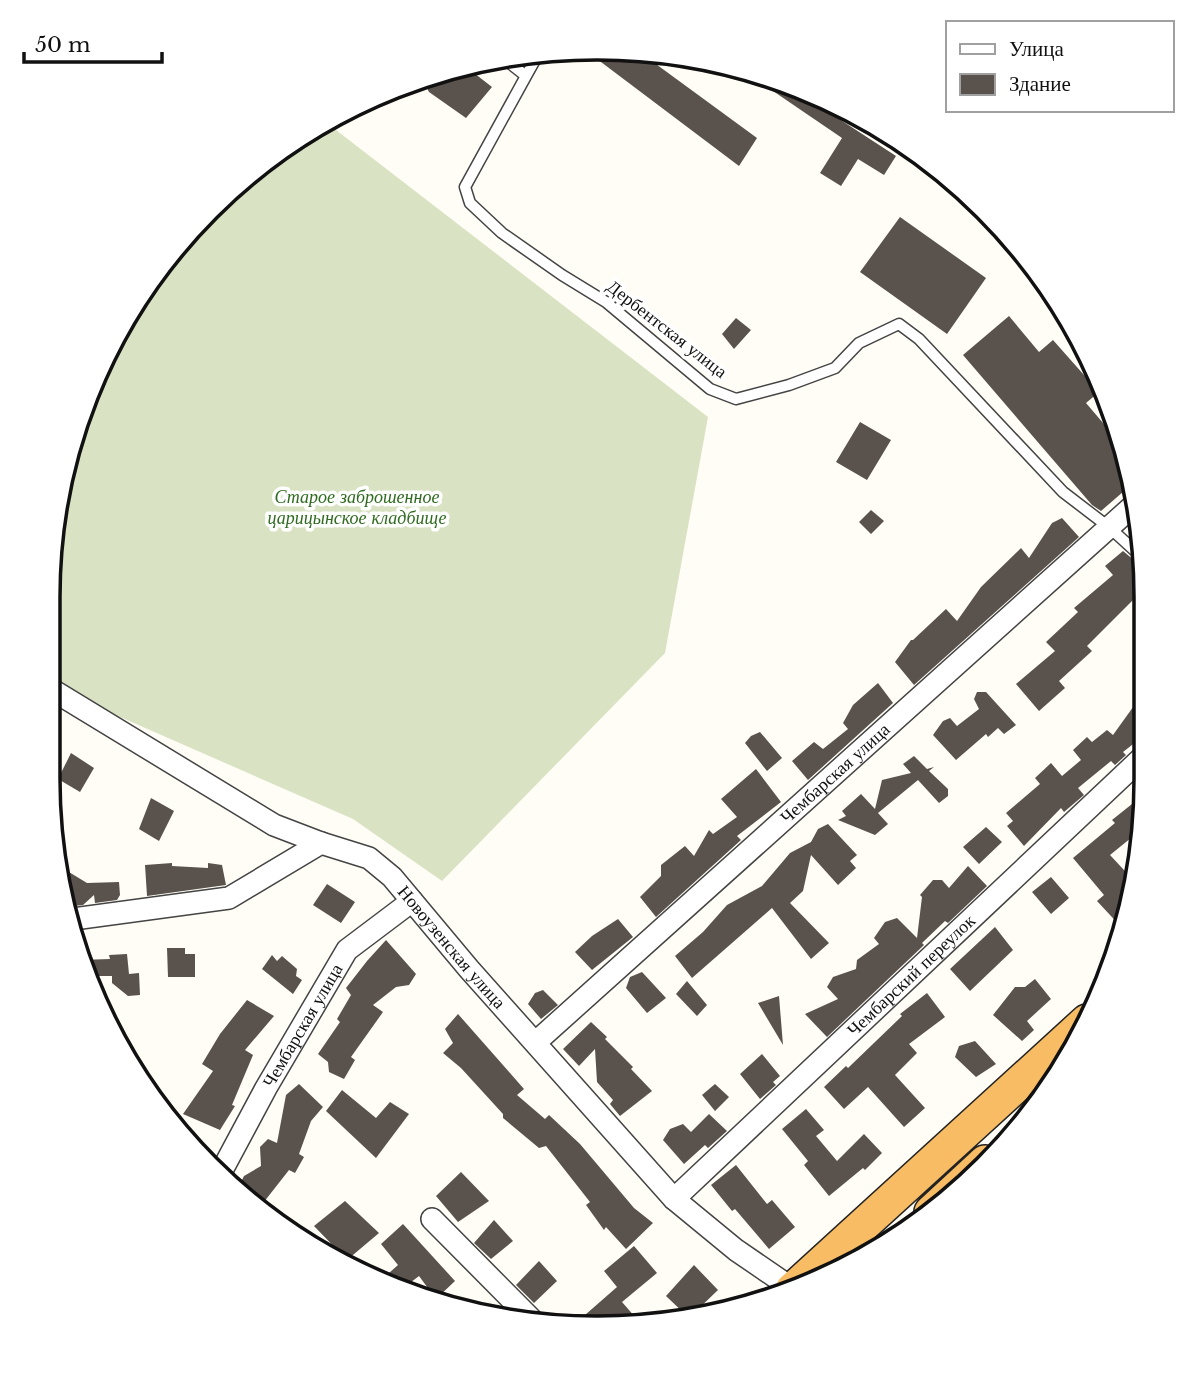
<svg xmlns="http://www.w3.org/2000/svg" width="1194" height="1375" viewBox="0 0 1194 1375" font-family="'Libre Baskerville',serif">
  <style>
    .cemetery { fill: #d9e3c4 }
    .building { fill: #5a524d }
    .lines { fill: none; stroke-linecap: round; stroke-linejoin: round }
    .service-casing { stroke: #444; stroke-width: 13 }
    .minor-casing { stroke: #444; stroke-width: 24 }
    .trunk-casing { stroke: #222; stroke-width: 36 }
    .service { stroke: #fff; stroke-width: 10 }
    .minor { stroke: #fff; stroke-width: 21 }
    .trunk { stroke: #f7bc64; stroke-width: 33 }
    .labels { text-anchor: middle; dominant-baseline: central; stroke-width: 7; stroke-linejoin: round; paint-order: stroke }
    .street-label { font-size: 18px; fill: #111; stroke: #fff }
    .park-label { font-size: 18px; font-style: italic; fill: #2f6b1f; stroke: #fff }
    .rim { fill: none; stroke: #111; stroke-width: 3.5 }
  </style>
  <rect width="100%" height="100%" fill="#fffdf5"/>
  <!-- cemetery -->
  <path class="cemetery" d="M323,120L708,417L665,653L442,881L353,819L111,713L49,675L52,525L104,353L161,262L235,183Z"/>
  <!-- building -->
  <path class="building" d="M634,48L757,138L739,166L597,59L601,49Z
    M465,66L492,87L466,118L429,92L423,80L429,74Z
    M754,71L810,93L836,111L833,115L896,156L884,175L858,159L841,186L820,173L842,138L751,76Z
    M900,217L986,278L947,334L860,272Z
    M1009,316L1039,352L1053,340L1099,392L1086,403L1115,437L1120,432L1131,485L1101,511L1092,505L963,355Z
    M736,318L751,330L734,349L722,334Z
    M860,422L891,440L867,480L836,462Z
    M871,510L884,521L871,534L859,522Z
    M1062,518L1079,537L914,685L895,662L911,640H913L946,609L957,621L981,587L1021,548L1029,558L1052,523Z
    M1123,551L1146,570V587L1087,646L1092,651L1059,681L1065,688L1039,711L1016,684L1055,651L1046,642L1078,612L1074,608L1113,575L1105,566Z
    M878,683L893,703L808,780L792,761L814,742L823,749L848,729L843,723L853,705Z
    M1146,689V734L1123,752L1126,755L1115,765L1111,761L1078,788L1084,795L1064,812L1061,808L1024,846L1007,826L1013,821L1006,813L1040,784L1035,778L1051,763L1062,776L1081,760L1073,750L1087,737L1092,742L1107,730L1113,735Z
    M977,692H986L1016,725L1004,734L998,728L988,737L986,734L956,760L933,735L943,721L950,718L957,726L979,709L974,699Z
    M760,732L782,758L767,771L745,743L751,736Z
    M71,753L94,768L80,792L58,779Z
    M914,756L927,769L934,767L929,771L948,789V796L939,803L918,780L878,813L888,824L875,835L838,820L846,816L842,811L861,794L875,809L882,780L911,773L903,764Z
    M756,769L781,802L737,836L741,840L656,917L640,897L661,876V865L685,846L694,856L709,830L713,834L737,817L721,799Z
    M151,798L174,811L159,841L139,829Z
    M1132,804L1143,817L1142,829L1110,855L1136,883L1123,929L1097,901L1104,895L1073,858L1115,823L1112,820Z
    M828,824L857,855L850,861L856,868L838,885L811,855L803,891L790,903L829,943L811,959L772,908L692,978L675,956L703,932L727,905L762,886L790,853L811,842L818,829Z
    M986,827L1002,842L979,864L963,847Z
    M172,863V866L208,868V863L222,865L226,885L147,896L145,865Z
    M59,866L87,883L119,882L120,895L117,900L95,903L94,895L83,905L64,907Z
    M968,866L987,886L948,923L945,921L922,943L924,945L827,1037L805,1014L838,999L827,987L833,977L856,969L857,960L879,944L874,938L885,922L897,918L917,938L922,897L920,895L933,880H942L949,888Z
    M1051,877L1069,898L1051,914L1032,892Z
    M327,884L355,902L341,923L313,905Z
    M618,919L633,937L592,970L575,952L592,936Z
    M995,927L1013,950L970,991L950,969Z
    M386,940L416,974L409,985L396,987L373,1005L383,1012L351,1057L355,1060L344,1079L329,1072L328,1062L318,1054L340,1022L337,1019L351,995L346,988L367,961Z
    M167,948H185V954H195V977H168Z
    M127,954L129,974L139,973L140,995L128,996L112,983V976H87L81,960L110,959L109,955Z
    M272,955L277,961L282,956L297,969L296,976L302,980L293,994L262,969Z
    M642,972L666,998L647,1013L626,988L630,977Z
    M1035,979L1051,999L1027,1021L1034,1030L1022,1041L993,1015L1015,987H1025Z
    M687,981L707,1005L697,1016L676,994Z
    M543,990L558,1005L541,1019L528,1004L535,993Z
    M927,993L945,1017L909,1044L917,1053L895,1075L925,1108L904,1127L868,1087L844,1109L824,1087L846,1066L848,1068L902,1016L900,1014Z
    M779,996L783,1045L758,1003Z
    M247,1000L274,1016L245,1050L253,1055L232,1105L235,1106L220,1130L183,1114L213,1071L202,1064L220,1034Z
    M458,1014L524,1089L517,1095L545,1119L549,1115L580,1144L634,1208L653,1223L626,1249L606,1227L604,1230L586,1205L590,1202L546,1146L539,1148L503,1118V1114L461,1068L443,1053L453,1043L445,1029Z
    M591,1022L607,1037L605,1039L633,1067L631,1069L652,1091L620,1116L610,1104L613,1100L597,1082L595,1049L579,1066L563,1049Z
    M975,1041L996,1064L976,1077L955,1057L959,1046Z
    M762,1054L780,1076L773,1082L776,1085L760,1099L740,1074Z
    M299,1084L323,1107L311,1121L299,1154L304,1157L295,1173L289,1170L260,1207L238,1188L244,1176L261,1166L260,1147L268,1139L277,1143L286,1095Z
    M715,1084L729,1097L715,1111L702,1095Z
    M342,1090L376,1118L390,1102L409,1114L376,1158L326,1111Z
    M806,1109L824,1130L816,1136L837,1161L864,1134L882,1153L865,1170L863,1168L829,1196L804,1165L808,1161L782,1129Z
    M709,1114L727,1131L708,1148L705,1145L684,1164L663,1140L670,1129L683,1124L691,1132Z
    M736,1165L767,1204L772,1200L795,1227L769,1249L735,1209L732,1211L711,1185Z
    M461,1172L489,1201L458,1222L436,1196Z
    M345,1201L379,1233L347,1260L314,1226Z
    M494,1220L513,1241L491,1259L474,1243Z
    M403,1224L455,1281L436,1299L419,1276L402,1289L389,1273L398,1265L381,1244Z
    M634,1246L657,1273L622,1302L642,1325H594L585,1315L617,1287L604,1271Z
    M539,1261L557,1281L534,1303L516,1285Z
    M694,1265L718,1290L692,1315L687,1316L666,1296Z"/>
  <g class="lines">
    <defs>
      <path id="service" d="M502,57L526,76L465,187L470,203L502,233L562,275L606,302L710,389L736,399L789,385L835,368L859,343L899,324L919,339L1063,492L1110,528L1145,560
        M526,76L540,51"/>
      <g id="minor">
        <path id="s1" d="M49,688L274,825L321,843L369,858L392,877L469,969L674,1199L736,1250L793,1289"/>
        <path d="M66,920L229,898L321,843"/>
        <path id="s2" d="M536,1042L1134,505"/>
        <path id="s3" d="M220,1174L266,1088L347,950L412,901"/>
        <path id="s4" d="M674,1199L1147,753"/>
        <path d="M432,1219L535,1323"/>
      </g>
      <path id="trunk" d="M931,1212L985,1162
        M792,1290L1087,1021"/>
    </defs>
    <!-- service casing -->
    <use href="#service" class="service-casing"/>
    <!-- minor casing -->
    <use href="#minor" class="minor-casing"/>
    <!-- trunk casing -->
    <use href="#trunk" class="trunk-casing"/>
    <!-- service -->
    <use href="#service" class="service"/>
    <!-- minor -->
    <use href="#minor" class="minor"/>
    <!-- trunk -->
    <use href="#trunk" class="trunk"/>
  </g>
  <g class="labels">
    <!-- street labels -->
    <g class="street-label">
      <text transform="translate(667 329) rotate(38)">Дербентская улица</text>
      <text stroke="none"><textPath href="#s2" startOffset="402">Чембарская улица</textPath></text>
      <text stroke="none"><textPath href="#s1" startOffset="486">Новоузенская улица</textPath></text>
      <text stroke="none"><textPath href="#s4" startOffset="326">Чембарский переулок</textPath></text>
      <text stroke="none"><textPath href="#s3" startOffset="170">Чембарская улица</textPath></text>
    </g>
    <!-- park labels -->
    <g class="park-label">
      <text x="357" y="497">Старое заброшенное<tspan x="357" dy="21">царицынское кладбище</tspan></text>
    </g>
  </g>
  <!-- crop -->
  <path d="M0 0H1194V1375H0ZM597 60H597A537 537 0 0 1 1134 597V779A537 537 0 0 1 597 1316H597A537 537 0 0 1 60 779V597A537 537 0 0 1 597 60Z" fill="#fff" fill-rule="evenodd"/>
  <path class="rim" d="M597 60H597A537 537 0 0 1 1134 597V779A537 537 0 0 1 597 1316H597A537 537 0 0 1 60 779V597A537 537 0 0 1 597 60Z"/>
  <!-- legend -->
  <rect x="946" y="21" width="228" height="91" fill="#ffffff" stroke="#a0a0a0" stroke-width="2"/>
  <rect x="960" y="44" width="35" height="10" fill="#ffffff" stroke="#a0a0a0" stroke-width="2"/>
  <text x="1009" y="56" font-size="21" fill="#111111">Улица</text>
  <rect x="960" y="74" width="35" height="21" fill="#5a524d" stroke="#a0a0a0" stroke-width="2"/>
  <text x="1009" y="91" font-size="21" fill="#111111">Здание</text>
  <!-- scale -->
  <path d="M24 52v10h138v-10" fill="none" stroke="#111111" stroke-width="3.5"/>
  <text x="35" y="52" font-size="21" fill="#111111" stroke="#ffffff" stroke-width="5" paint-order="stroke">50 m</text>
</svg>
